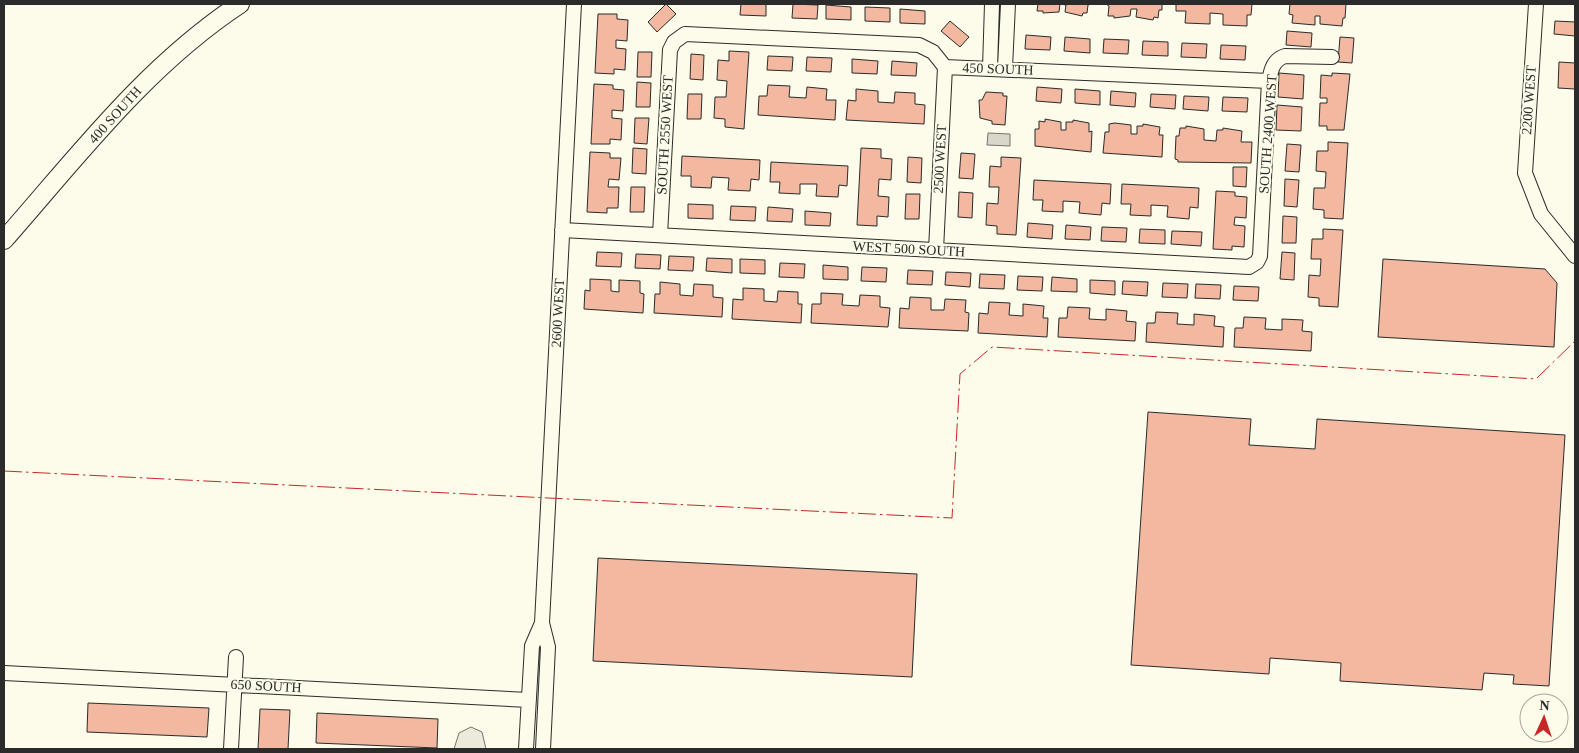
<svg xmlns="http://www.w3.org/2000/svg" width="1579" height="753" viewBox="0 0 1579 753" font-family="'Times New Roman',serif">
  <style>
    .green { fill: #ecebdb; stroke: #74746e }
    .water { fill: #d8d7c9; stroke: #74746e }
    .building { fill: #f2b8a0; stroke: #2b2b2b }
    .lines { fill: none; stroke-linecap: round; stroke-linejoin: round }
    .minor-casing { stroke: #2b2b2b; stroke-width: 16 }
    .major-casing { stroke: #2b2b2b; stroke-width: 20 }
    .minor { stroke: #fdfbea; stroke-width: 14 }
    .major { stroke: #fdfbea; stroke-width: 18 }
    .power { stroke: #c62828; stroke-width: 1; stroke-dasharray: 18 4 2.5 4; stroke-linecap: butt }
    .labels { text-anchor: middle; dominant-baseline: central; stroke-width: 4; stroke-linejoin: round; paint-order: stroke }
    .street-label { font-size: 14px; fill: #2b2b2b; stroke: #fdfbea }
  </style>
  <rect width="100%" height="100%" fill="#fdfbea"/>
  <!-- green -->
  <path class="green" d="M471,727L482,732L486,749H454L459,733Z"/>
  <!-- water -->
  <path class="water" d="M988,133L1010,134V146L987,145Z"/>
  <!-- building -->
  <path class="building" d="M666,4L676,14L657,32L648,22Z
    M741,4H766V16L740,15Z
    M793,4L818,5L817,19L792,18Z
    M1038,4H1091L1088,5L1087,13H1083L1082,16L1065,12L1066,5L1060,4L1059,12L1043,13V11H1037Z
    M1106,4H1162V10H1159L1158,18L1154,17L1153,20L1136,17L1137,9H1131L1130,16L1114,18V16H1108L1109,6Z
    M1176,4H1252L1251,15H1247V26L1223,25V14L1210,13V24L1185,23L1186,11H1176Z
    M1290,4H1346L1345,18H1343L1342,26L1320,24V16H1315V25L1292,23L1293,15L1289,14Z
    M826,5L851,7V20L826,19Z
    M865,7L890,8V22L865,21Z
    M900,9L925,11V24L900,23Z
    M598,14H617V19L628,20L627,41L616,40V48L626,49L625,70L614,69V74L595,73Z
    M950,21L969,37L960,47L941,31Z
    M1555,21L1575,22V36L1554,34Z
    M1287,31L1312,33L1311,47L1286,45Z
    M1026,35L1051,37L1050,50L1025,49Z
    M1065,37L1090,39V53L1064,51Z
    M1340,37L1354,38L1352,63L1338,62Z
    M1104,39L1129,40L1128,54L1103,53Z
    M1143,41L1168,42V56L1142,55Z
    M1182,43L1207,44L1206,58L1181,57Z
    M1221,45L1246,46L1245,60L1220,59Z
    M729,51L749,52L744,129L725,127V119L714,118L715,97H726L727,81L717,80L718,60L729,61Z
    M638,52H652L651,77H637Z
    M691,54L704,55L703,80L690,79Z
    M768,56L793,57L792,71L767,70Z
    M807,57L832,58L831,72L806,71Z
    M852,59L878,61L877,74L852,73Z
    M892,61L917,63L916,76L891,75Z
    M1559,62L1575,63V89L1558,88Z
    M1279,73L1304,75L1303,99L1278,97Z
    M1332,73L1350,74L1344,130H1327V126H1319L1320,103H1327V98H1320L1321,75L1332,76Z
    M637,82L651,83L650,107H636Z
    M594,84L613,85V89L624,90L623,111L612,110V118L622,119L621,140L610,139V144H591Z
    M768,85L790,86L789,97L806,98L807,87L827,89L826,100H836L835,120L758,115L759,96H767Z
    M1037,87L1062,89L1061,103L1036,101Z
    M856,89L878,91V102L894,103L895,92L915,93V104L925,105L924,124L846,120L848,100L856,101Z
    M1075,89L1100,91V105L1075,103Z
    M1111,91L1136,93L1135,107L1110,105Z
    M986,92L1003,93V96H1007L1005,125L992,124V121L980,118L979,100H982Z
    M688,94H702L701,119H687Z
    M1151,94L1176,95L1175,109L1150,107Z
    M1184,96L1209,97L1208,111L1183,109Z
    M1223,97L1248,98L1247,112L1222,111Z
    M1277,105L1302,107L1301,131L1276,130Z
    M635,118H649L647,144L634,143Z
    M1045,119L1061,122V130H1066V122H1073V120L1089,123V132L1092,131L1091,152L1035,146V129H1039V121L1045,122Z
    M1115,123L1131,125V134H1137V126H1143V124L1160,127L1159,135H1163L1162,157L1103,153L1105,132H1109V124Z
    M1186,126L1204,129V140L1216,141L1217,130H1223V128L1242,131L1241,142H1252L1251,163L1178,162V160L1175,159L1176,136H1179L1180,128H1186Z
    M1328,142L1348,143L1343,219L1324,218V210L1313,209L1314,188H1325L1326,172L1316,171L1317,151H1328Z
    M1287,144L1301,145L1299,172L1285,171Z
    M633,148L647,149L646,174L632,173Z
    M861,148L881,149V158L892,159L891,180L879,179L878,196L889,197L888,217L877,216V226L857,225Z
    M590,152L610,153V158H621L619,180L609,179L608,187H619L618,208H607V213L587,212Z
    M961,153L975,154L973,179L959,178Z
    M682,156L760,160L759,180L751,179L750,191L728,190L729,178L712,177L711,188L691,187V176H681Z
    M908,157L922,158L921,183L907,182Z
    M1001,157L1021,158L1016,235L997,234V226L986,225L987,203L998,204L999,187H989L990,166L1001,167Z
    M771,162L848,166L847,186L839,185L838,197L816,196L817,184H800V194L779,193L780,182H770Z
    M1233,167H1247L1246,187L1233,186Z
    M1285,179L1299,180L1297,207L1284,206Z
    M1034,180L1111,184L1110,204L1102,203L1101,215L1079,213L1080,202L1063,201V212L1042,211L1043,200H1033Z
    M1122,184L1199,188L1198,208L1190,207L1189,219L1167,217L1168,206L1151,205V216L1130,215L1131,204H1121Z
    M631,187H645L644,212H630Z
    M1216,191L1235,192V196L1247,197L1246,218L1235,217L1234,225L1245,226L1244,247L1232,246V250L1213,249Z
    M959,192L973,193L972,218L958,217Z
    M906,194H920L919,219H905Z
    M688,204L713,205V219L688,218Z
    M731,206L756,207L755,221L730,220Z
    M768,207L793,209L792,222L767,221Z
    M805,211L831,213L830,226L805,225Z
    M1283,216L1297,217L1296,243H1282Z
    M1028,223L1053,225L1052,239L1027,237Z
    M1066,225L1091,227L1090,240L1065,239Z
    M1102,227L1127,228L1126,242L1101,241Z
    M1140,229L1165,230V244L1139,243Z
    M1323,229L1343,230L1338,307L1319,306V298L1308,297L1309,275L1320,276L1321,259H1311L1312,239H1323Z
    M1172,231L1202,232L1201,246L1171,244Z
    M597,252L622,253L621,267L596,266Z
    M1282,252L1295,253L1294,280L1280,279Z
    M636,254L661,255L660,269L635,268Z
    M669,256L694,257L693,271L668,270Z
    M707,258L732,259V273L706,271Z
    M740,259L765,260V274L740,273Z
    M1383,259L1545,269L1557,283L1554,347L1378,337Z
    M780,263L805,264L804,278L779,277Z
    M823,265L848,267V280L823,279Z
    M862,267L887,268L886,282L861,281Z
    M908,270L933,271L932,285L907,284Z
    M946,272L971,273L970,287L945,285Z
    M980,274L1005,275L1004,289L979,288Z
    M1018,276L1043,277L1042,291L1017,290Z
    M1052,277L1077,279V292L1051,291Z
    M590,279L611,280V291L619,292V280L640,281V293L644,294L643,313L584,309L585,290L590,291Z
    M1090,280L1115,281V295L1090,293Z
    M1123,281L1148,282L1147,296L1122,294Z
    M660,282L680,284V295L693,296L694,284L713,285V297L723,298L722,317L654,313L655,294H660Z
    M1163,283L1188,284L1187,298L1162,297Z
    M1196,284L1221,285L1220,299L1195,298Z
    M1234,286L1259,287L1258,301L1233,300Z
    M743,288L764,289V301L777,302L778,291L798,292V304H802L801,323L732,319L733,299L743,300Z
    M821,293L843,294L842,305L859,306L860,295L880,296V307L890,308L888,327L811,323L812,304H821Z
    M910,297L931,298V310H944L945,299L966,300L965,312L969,313L968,331L899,328L900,308L909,309Z
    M989,302L1010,303L1009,315L1023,316V304L1044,306L1043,318H1048L1047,337L978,333L979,313L988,314Z
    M1068,307L1090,308L1089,319L1106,320V309L1127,311L1126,321L1136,322L1135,341L1058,337L1059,318H1067Z
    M1156,312L1178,313L1177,324L1194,325V314L1215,316L1214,326L1224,327L1223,347L1146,342L1147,323H1155Z
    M1244,317L1266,318L1265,329L1282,330V319L1303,320L1302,331L1312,332L1311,351L1234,347L1235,328H1243Z
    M1148,412L1251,419L1249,445L1315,449L1317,419L1565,435L1549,686L1513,684L1514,675L1484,673L1482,690L1340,681L1341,663L1270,658L1269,674L1131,665Z
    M598,558L917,574L912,677L593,661Z
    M88,703L209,708L207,737L87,732Z
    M260,709L290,710L288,749H258Z
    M317,713L438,719L437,748L316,743Z"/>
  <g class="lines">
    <defs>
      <path id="minor" d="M1536,4L1525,173L1541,214L1575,256
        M990,68L992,4
        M1005,68L1008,4
        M562,230L1249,267L1257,262L1260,256L1269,81C1271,70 1273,60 1285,56L1332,57
        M660,235L670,50L674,42L685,34L919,45L933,52L945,67L1269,81
        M936,250L945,67
        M4,673L529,700
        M231,749L236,657
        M526,749L532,646L542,623
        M543,749L548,647L542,623L574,4"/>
      <path id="major" d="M4,240C77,157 146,66 240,4"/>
    </defs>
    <!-- minor casing -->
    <use href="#minor" class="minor-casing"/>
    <!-- major casing -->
    <use href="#major" class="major-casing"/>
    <!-- minor -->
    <use href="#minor" class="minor"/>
    <!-- major -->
    <use href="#major" class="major"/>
    <!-- power -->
    <path class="power" d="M4,471L952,518L960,374L992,347L1536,379L1575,341"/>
  </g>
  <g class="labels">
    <!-- street labels -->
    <g class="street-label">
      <text transform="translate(998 69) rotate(2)">450 SOUTH</text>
      <text transform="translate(1529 100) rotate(-86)">2200 WEST</text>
      <text transform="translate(115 115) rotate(-48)">400 SOUTH</text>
      <text transform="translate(1268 134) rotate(-86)">SOUTH 2400 WEST</text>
      <text transform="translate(665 135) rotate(-87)">SOUTH 2550 WEST</text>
      <text transform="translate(940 159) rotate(-87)">2500 WEST</text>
      <text transform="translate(909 249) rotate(3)">WEST 500 SOUTH</text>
      <text transform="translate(558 313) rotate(-87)">2600 WEST</text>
      <text transform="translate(266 686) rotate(3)">650 SOUTH</text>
    </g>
  </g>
  <!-- border -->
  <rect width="1579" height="753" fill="none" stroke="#2b2b2b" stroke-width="10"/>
  <!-- north arrow -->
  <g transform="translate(1544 718) rotate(3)"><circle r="24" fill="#fdfbea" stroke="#a9a89e"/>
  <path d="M0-4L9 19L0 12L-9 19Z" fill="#c62828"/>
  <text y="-8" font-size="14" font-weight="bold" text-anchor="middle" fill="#2b2b2b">N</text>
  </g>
</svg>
